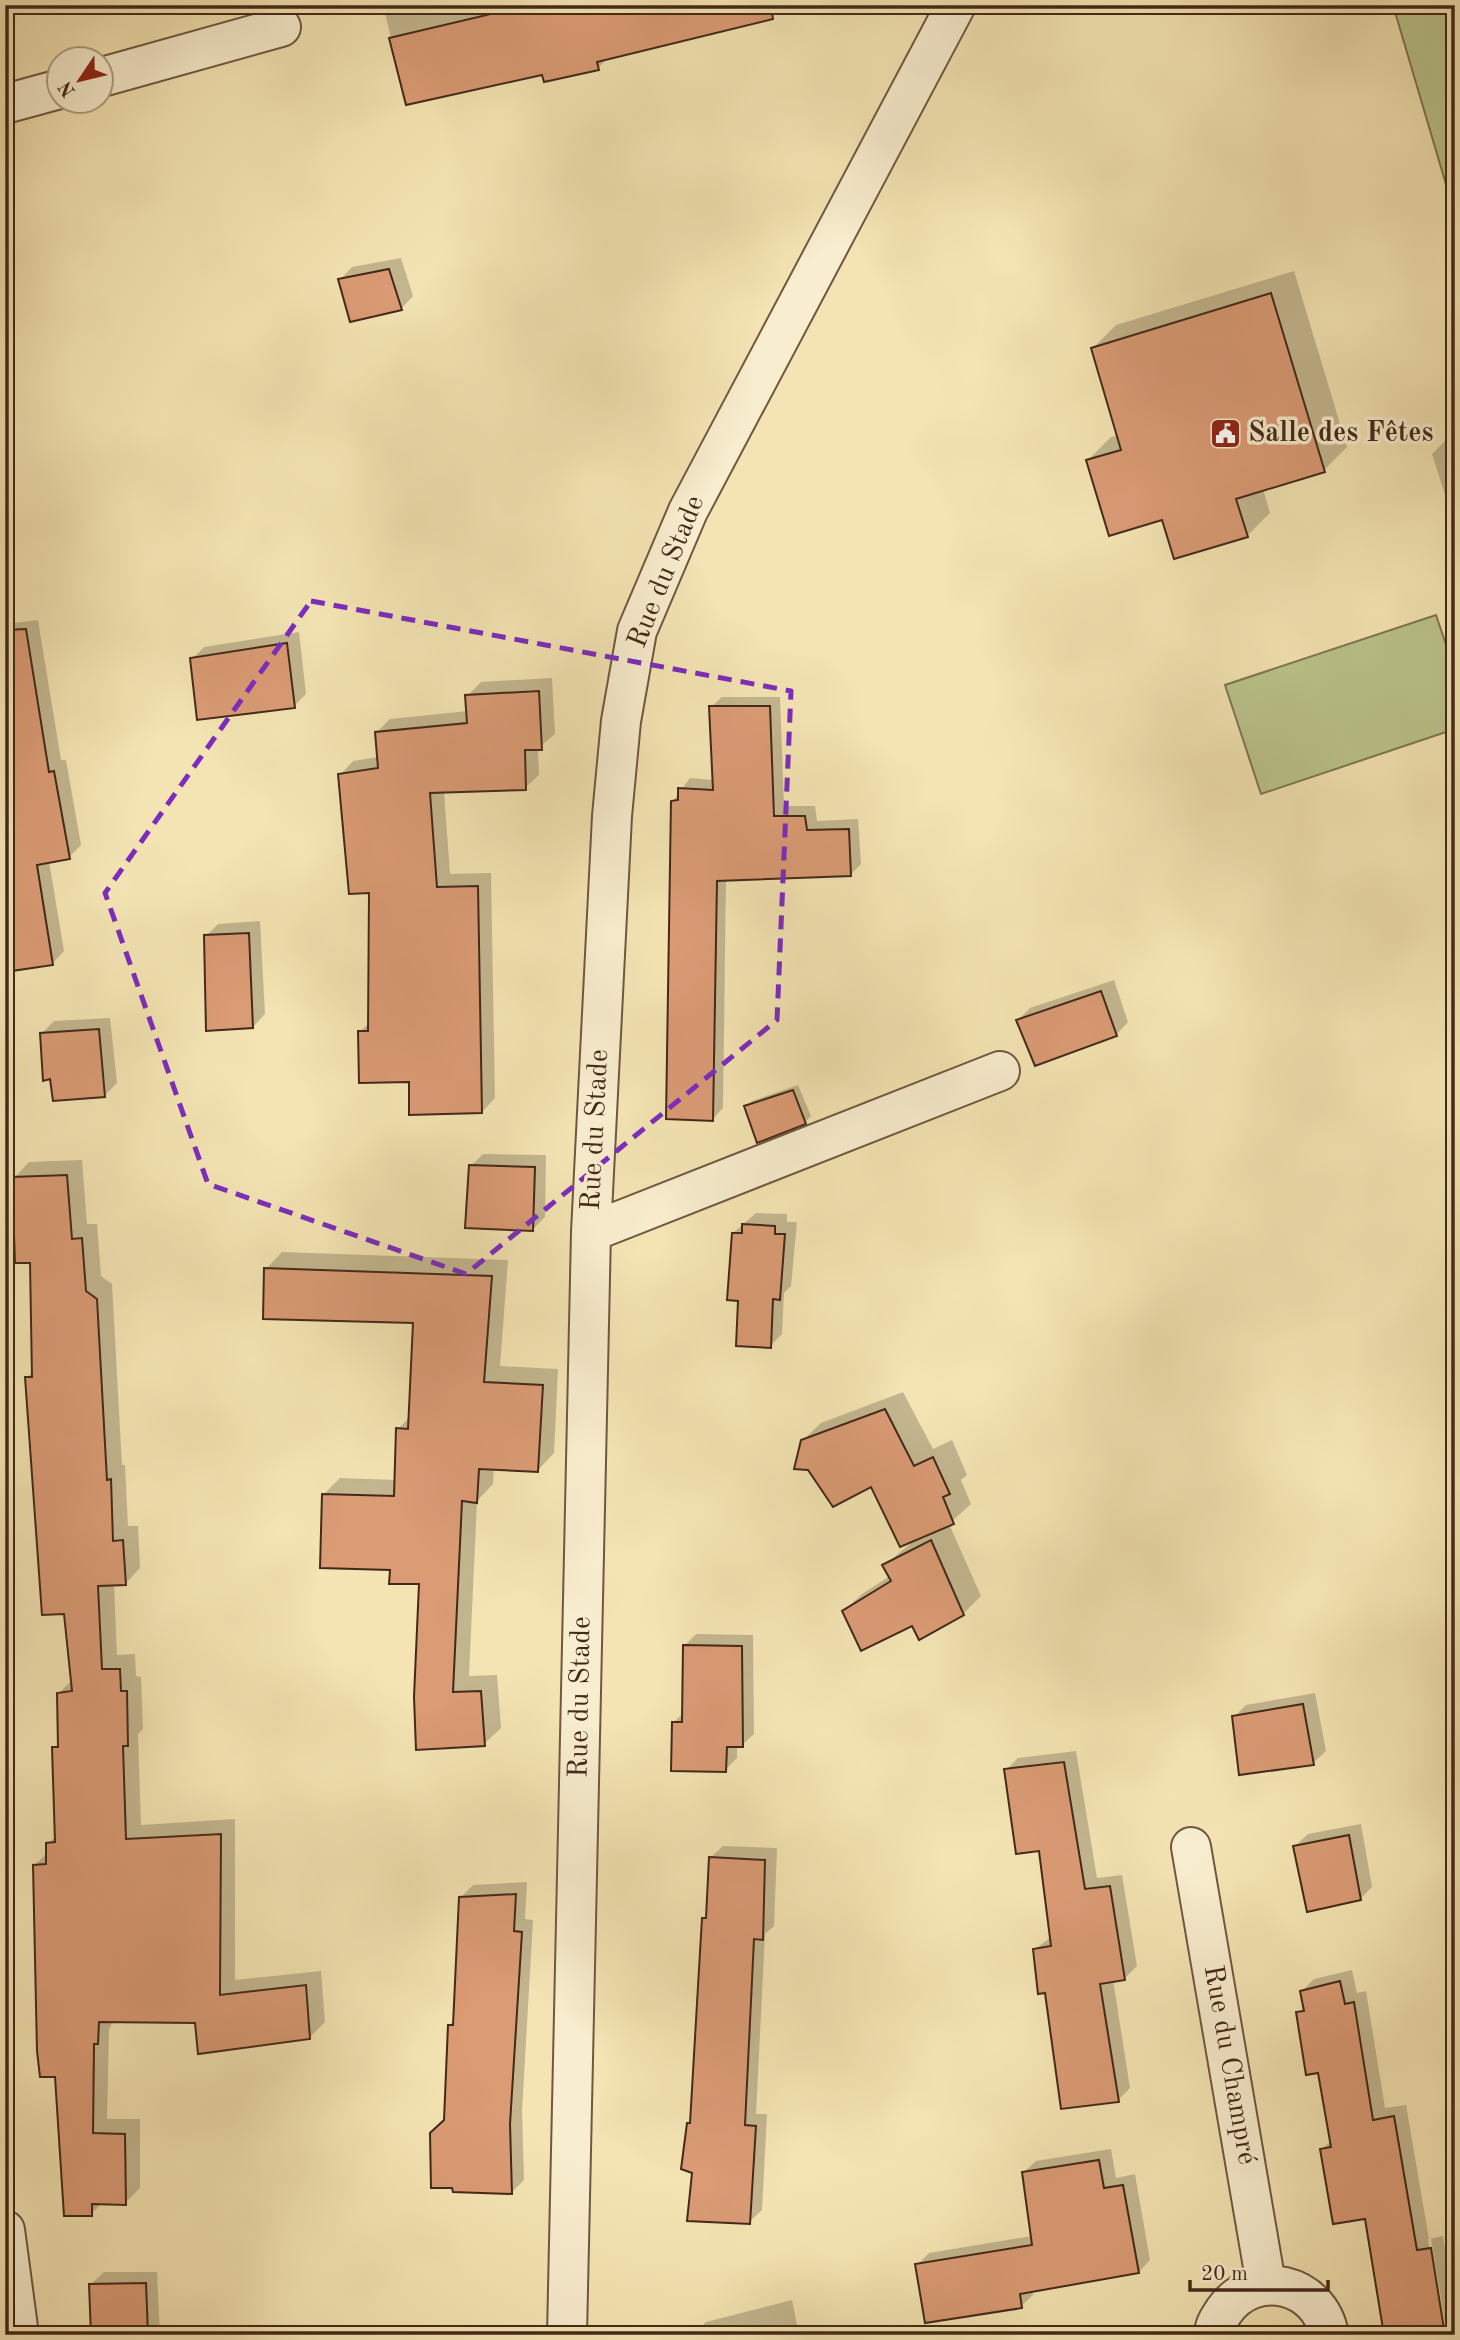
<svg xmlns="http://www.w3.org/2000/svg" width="1460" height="2340" viewBox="0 0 1460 2340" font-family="'Old Standard TT',serif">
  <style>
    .green { fill: #bbc48c; stroke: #7f7652; stroke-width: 2 }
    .shadow { fill: #0003 }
    .building { fill: #da9b75; stroke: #432919; stroke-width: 2 }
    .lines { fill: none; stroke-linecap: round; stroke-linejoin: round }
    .minor-casing { stroke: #6f5840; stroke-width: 42 }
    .minor { stroke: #f8edce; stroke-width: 38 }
    .marked { fill: none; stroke: #7b2cbf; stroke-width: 5; stroke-dasharray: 14 9; stroke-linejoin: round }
    .labels { text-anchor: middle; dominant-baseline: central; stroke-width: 7; stroke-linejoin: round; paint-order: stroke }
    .poi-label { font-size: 28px; font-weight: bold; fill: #432919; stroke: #f8edce; text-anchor: start }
    .street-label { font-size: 28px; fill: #432919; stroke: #f8edce }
  </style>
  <rect width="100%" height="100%" fill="#f4e4b3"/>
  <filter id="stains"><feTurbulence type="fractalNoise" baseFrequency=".00286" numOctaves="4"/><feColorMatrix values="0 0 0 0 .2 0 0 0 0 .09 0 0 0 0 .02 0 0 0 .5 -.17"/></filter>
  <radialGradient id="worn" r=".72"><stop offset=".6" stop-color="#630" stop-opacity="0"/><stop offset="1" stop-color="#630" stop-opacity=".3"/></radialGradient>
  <!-- green -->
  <path class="green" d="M1393,5H1455V196L1450,198Z
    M1436,615L1455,671V729L1261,794L1225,685Z"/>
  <!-- shadow -->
  <path class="shadow" d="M383,5H744L609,57L598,68L543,73L407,103Z
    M401,258L413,296L401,309L340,280L352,267Z
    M1294,271L1347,447L1324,470L1263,489L1270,513L1247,536L1163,518L1088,460L1111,437L1119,435L1093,348L1116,325Z
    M1455,431V526L1432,454Z
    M38,620L61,760H66L81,845L69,857L49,861L64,951L52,964L5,971V624Z
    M299,632L306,694L294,706L192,659L204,647Z
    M552,678L555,734L538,748L539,775L525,788L444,791L450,874L491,873L495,1098L482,1112L411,1081L360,1032L369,1023L370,891L340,775L353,761L379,757L377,732L390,719L468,711L467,696L481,682Z
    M722,697H780L784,806H815L817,821L858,819L861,864L851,874L726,879L723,1108L713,1119L673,801L690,778L714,780L711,707Z
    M260,921L265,1014L253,1027L206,936L218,924Z
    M1114,980L1128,1022L1116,1035L1018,1020L1030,1008Z
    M110,1018L117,1083L105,1095L42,1033L54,1021Z
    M798,1085L811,1116L805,1122L746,1107L752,1101Z
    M483,1154L546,1155L545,1217L533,1229L471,1166Z
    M82,1160L87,1224H97L101,1276L112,1284L122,1465H125L128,1526H138L140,1568L125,1584H114L117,1655L135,1654L136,1676L141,1677L143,1729L138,1734L141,1825L235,1819V1980L321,1971L325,2022L309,2038L197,2021L113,2020L109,2030L107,2119H140V2188L125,2203H102L91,2214L56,2075L35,1865L48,1852V1844L57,1835L54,1748L60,1742L59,1693L72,1680L65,1612L35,1466H31L27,1378L34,1370L32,1261L14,1178L29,1162Z
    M756,1213L787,1214V1222H797L791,1286L784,1293L782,1334L770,1346L740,1299L733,1233Z
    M282,1252L508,1260L500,1366L558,1369L554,1453L538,1470L494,1468L493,1484L477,1501L469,1676L497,1675L501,1728L484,1744L418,1748L420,1582L392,1569L323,1495L340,1478L396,1480L398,1429L410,1417L415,1322L266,1269Z
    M903,1392L933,1449L952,1440L967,1475L961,1480L971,1504L949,1524L981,1596L963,1614L913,1624L844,1611L862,1594L890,1576L885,1565L910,1544L872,1485L802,1441L821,1423Z
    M696,1634L753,1635L754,1734L742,1745H737V1758L725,1770L673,1723L684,1712V1646Z
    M1315,1693L1326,1751L1313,1763L1234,1717L1246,1705Z
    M1076,1751L1097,1878L1122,1875L1137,1966L1124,1979L1113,1980L1130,2088L1118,2100L1047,1991L1034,1950L1051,1937L1040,1849L1006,1770L1018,1758Z
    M1361,1824L1372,1887L1360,1899L1295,1846L1308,1834Z
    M723,1846L777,1848L774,1926L765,1934L756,2114H767L762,2210L749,2222L694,2172L688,2124L692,2120L703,1919L708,1914L710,1858Z
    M527,1882L525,1919L533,1920L522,2111L524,2180L512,2192L446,2119L450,2025L455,2020L461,1897L473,1885Z
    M1352,1970L1357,1993L1366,1991L1385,2108L1406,2105L1429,2239L1443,2236L1455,2310V2335H1447L1431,2239H1428L1443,2335L1322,2149L1332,2140L1320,2071L1298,2013L1305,2006L1302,1991L1314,1979Z
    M1111,2149L1116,2178L1135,2174L1150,2260L1139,2272L1032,2290L1033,2295L1021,2306L917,2265L929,2253L1032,2236L1024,2172L1036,2161Z
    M104,2272H157L160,2335H92L91,2284Z
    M792,2300L799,2335H694L706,2322Z
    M494,2330L536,2331V2335H490Z"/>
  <!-- building -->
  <path class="building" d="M529,5H771L773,19L597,62L599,70L544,82L542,75L406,105L389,38Z
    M389,269L402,310L350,322L338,279Z
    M1271,293L1325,472L1236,499L1248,537L1174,559L1162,520L1109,536L1086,460L1121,450L1091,348Z
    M26,629L49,772L54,771L70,859L37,865L53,965L5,972V630Z
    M287,643L295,708L197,720L190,658Z
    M539,691L542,750H525L526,790L430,793L437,887L478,886L482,1113L409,1115V1082L359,1083L358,1031H368L369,893L349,894L338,774L378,768L375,732L467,723L465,695Z
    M709,706H770L774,816H805L807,830L849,829L851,876L717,881L713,1121L666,1119L671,801L678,800V788L713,790Z
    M249,933L253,1028L206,1031L204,935Z
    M1101,991L1117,1036L1035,1066L1016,1020Z
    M99,1029L105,1097L53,1101L50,1079L43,1081L40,1033Z
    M793,1090L806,1124L757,1143L744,1106Z
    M469,1165L535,1167L533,1231L465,1228Z
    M67,1175L72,1239L82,1238L86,1291L97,1299L107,1480L111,1479L113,1541L123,1540L126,1585L98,1586L102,1669H120L121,1691H127L128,1746H123L126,1839L221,1834L220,1995L306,1985L310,2039L198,2054L195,2023L99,2022L98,2044H94L93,2133L125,2134L126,2205L92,2204V2216H64L55,2077H40L37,2051L33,1865L46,1864V1843L55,1842L52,1747H58L57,1693L72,1691L64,1614L42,1615L25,1377H32L30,1263H15L12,1177Z
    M742,1224L775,1226V1234H785L780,1300L773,1299L771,1348L736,1346L738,1301L727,1300L732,1233H742Z
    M264,1268L492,1276L484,1382L543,1385L538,1472L479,1469L477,1503L462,1501L453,1692L481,1691L485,1746L416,1750L414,1697L419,1584H389L390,1570L320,1568L322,1494L394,1496L396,1428L408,1429L413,1323L263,1319Z
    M885,1409L914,1466L933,1457L950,1494L943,1497L954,1524L900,1547L871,1487L833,1507L808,1470L794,1469L801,1440Z
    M931,1540L964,1615L919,1640L912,1626L861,1651L842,1611L891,1581L882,1565Z
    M683,1645L742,1646L743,1747H727L726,1772L671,1771L672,1722H682Z
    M1303,1704L1314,1765L1239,1775L1232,1716Z
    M1064,1762L1085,1889L1110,1886L1125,1980L1100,1984L1119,2102L1061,2109L1045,1993L1038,1994L1033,1949L1051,1946L1039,1851L1016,1854L1004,1769Z
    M1349,1835L1361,1900L1307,1912L1293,1846Z
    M709,1857L765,1860L763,1940L754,1939L745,2125L756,2126L750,2224L687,2221L692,2173L681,2169L687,2123H690L702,1918H706Z
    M516,1894L514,1931L522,1932L510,2124L512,2194L453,2192L452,2188H431L430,2133L444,2120L448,2025H453L459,1897Z
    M1340,1981L1345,2004L1354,2002L1373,2120L1394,2116L1417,2250L1431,2248L1445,2335H1384L1365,2219L1333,2224L1320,2149L1331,2147L1318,2073L1306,2075L1296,2012L1304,2011L1300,1991Z
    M1099,2160L1104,2188L1123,2185L1139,2273L1020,2294L1022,2308L925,2323L915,2264L1032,2245L1022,2172Z
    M146,2283L148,2335H91L89,2284Z"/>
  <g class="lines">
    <defs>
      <path id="minor" d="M102,77L281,27
        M5,104L60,89
        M591,1232L1000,1071
        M1191,1847L1266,2284
        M5,2230L19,2335
        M567,2335L591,1232L612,816L621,721L637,631L688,511L956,5
        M1214,2335C1214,2325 1219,2319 1224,2311C1255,2267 1320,2283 1329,2335"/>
    </defs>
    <!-- minor casing -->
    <use href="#minor" class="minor-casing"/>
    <!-- minor -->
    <use href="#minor" class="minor"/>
  </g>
  <!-- marked area -->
  <path class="marked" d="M311,601L791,691L777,1020L466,1274L208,1184L105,893Z"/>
  <!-- icons -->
  <defs>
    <symbol id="civic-square" viewBox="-11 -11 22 22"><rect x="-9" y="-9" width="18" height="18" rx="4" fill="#8f2418" stroke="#f8edce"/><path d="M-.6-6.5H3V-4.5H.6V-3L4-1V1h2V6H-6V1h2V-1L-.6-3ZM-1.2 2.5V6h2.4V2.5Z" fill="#fff"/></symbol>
  </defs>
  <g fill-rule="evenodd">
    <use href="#civic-square" x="1208" y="416" width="35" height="35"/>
  </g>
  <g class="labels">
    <!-- poi labels -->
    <g class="poi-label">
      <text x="1248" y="434">Salle des Fêtes</text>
    </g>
    <!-- street labels -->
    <g class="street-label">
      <text transform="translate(667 572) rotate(-68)">Rue du Stade</text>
      <text transform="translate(596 1130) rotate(-87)">Rue du Stade</text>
      <text transform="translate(581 1697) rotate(-89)">Rue du Stade</text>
      <text transform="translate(1229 2065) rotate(80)">Rue du Champré</text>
    </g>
  </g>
  <!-- margin -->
  <rect width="1460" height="2340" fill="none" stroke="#f4e4b3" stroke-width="28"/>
  <rect x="7" y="7" width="1446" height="2326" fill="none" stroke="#432919" stroke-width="3.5"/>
  <rect x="14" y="14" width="1432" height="2312" fill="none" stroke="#432919" stroke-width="2"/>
  <!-- north arrow -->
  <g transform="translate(80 80) rotate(235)"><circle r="33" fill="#f8edce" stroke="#b09f86" stroke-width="2"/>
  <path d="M0-5L12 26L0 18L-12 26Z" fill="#8f2418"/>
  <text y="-10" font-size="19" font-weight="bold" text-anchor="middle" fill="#432919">N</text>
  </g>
  <!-- scale -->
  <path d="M1190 2280v10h138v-10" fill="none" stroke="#432919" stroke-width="3.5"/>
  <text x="1201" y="2280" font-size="21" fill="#432919" stroke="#f8edce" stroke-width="5" paint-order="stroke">20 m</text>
  <rect width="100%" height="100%" filter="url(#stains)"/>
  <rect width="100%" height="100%" fill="url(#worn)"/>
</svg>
